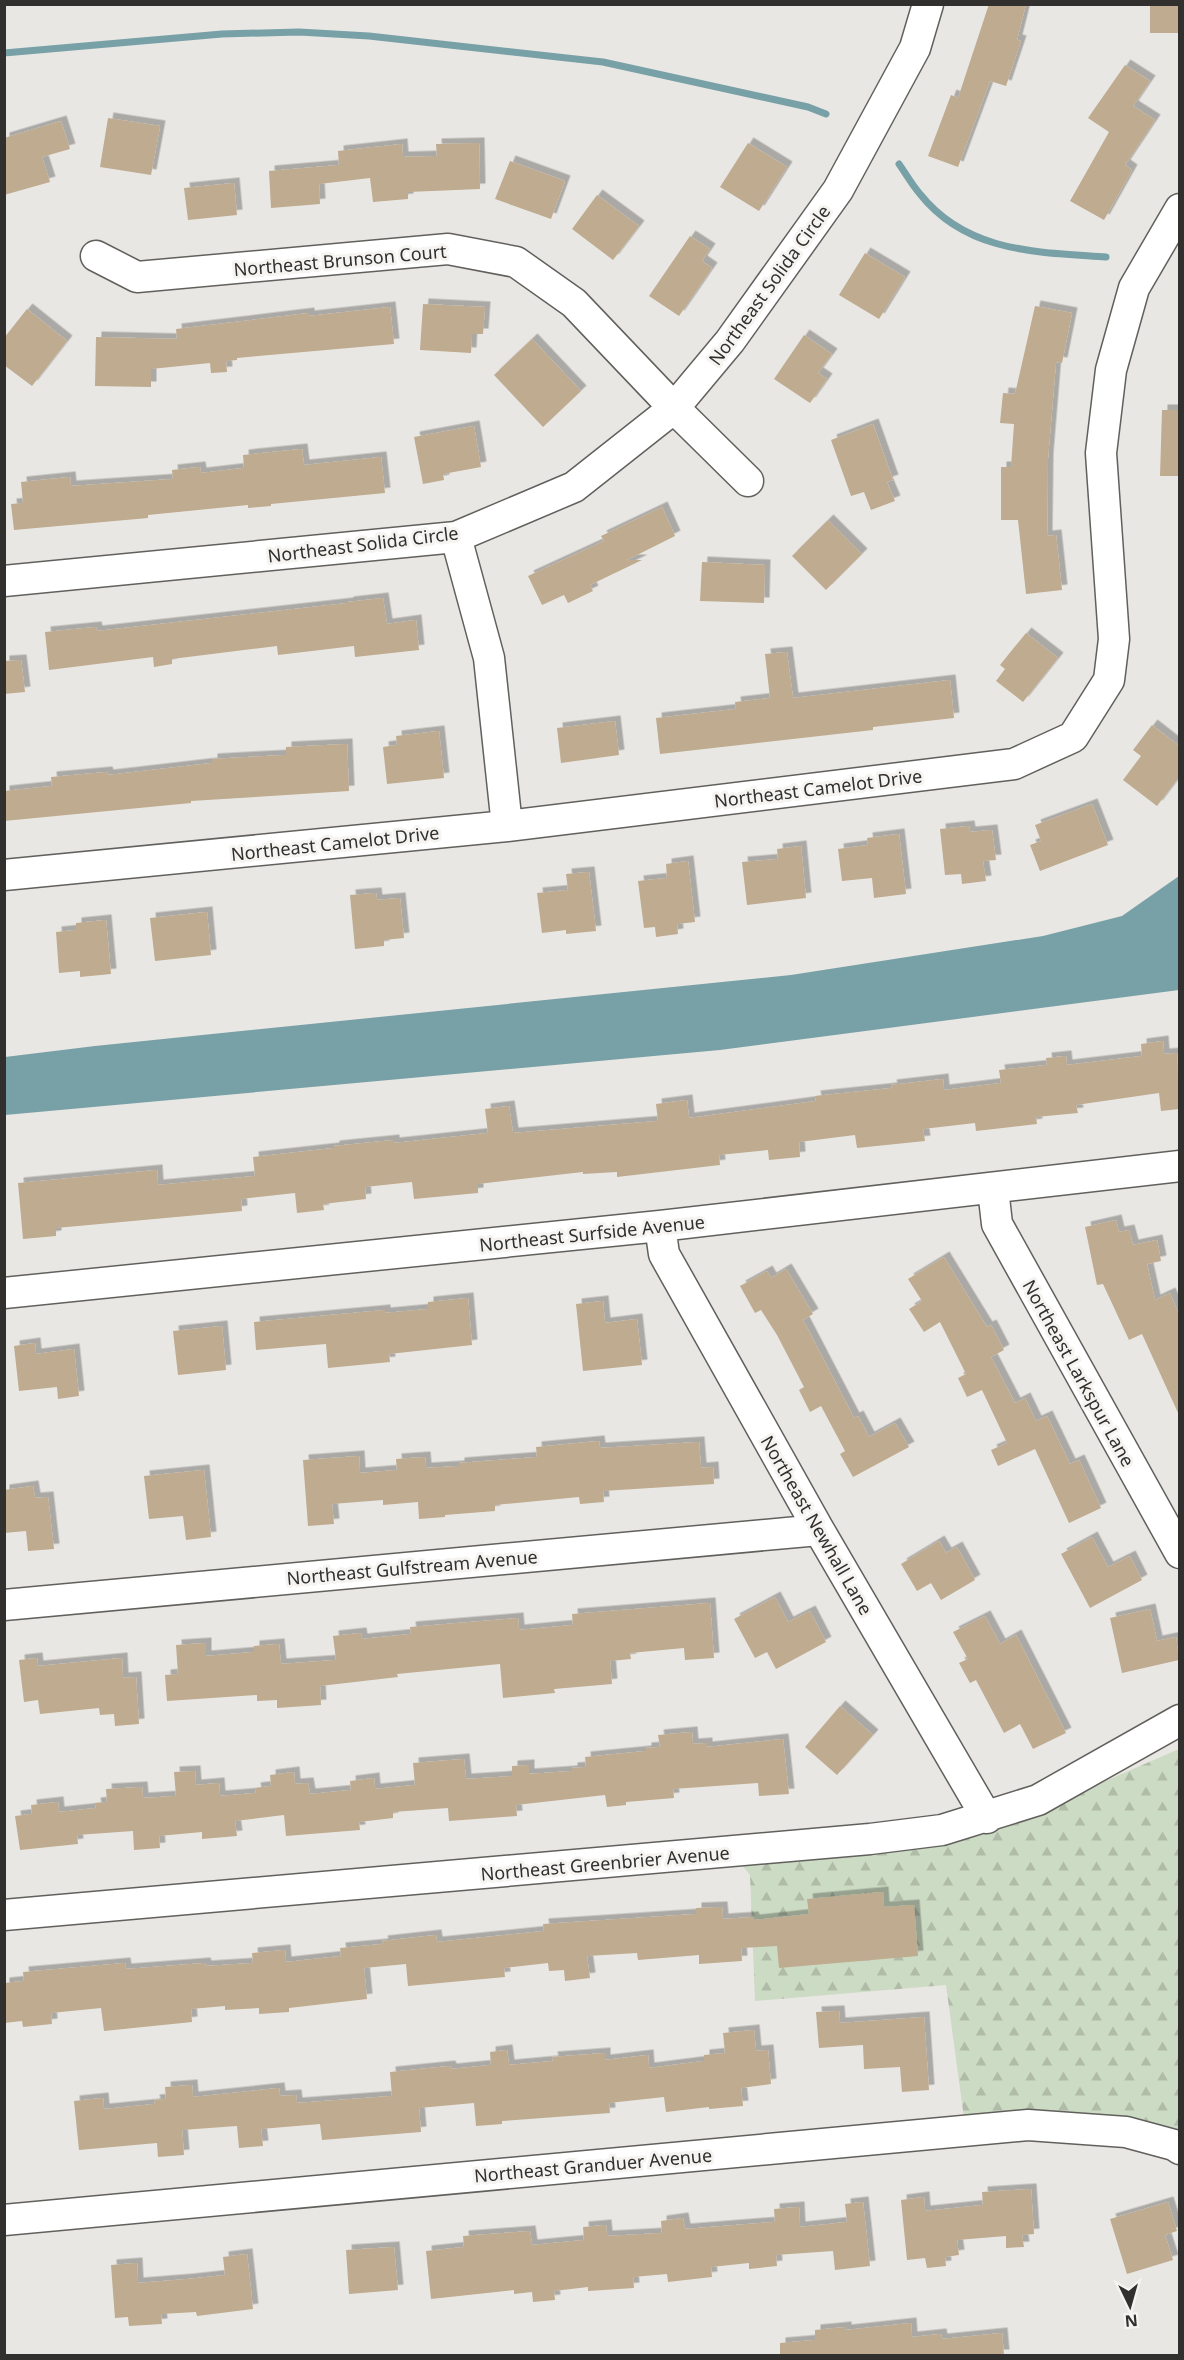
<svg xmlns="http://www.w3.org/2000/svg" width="1184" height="2360" viewBox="0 0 1184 2360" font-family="'Noto Sans',sans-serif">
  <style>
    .forest { fill: url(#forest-firs) }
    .water { fill: #78a0a7 }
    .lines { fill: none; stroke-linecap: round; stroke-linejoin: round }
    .stream { stroke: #78a0a7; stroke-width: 7 }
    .building { fill: #bfab8f; filter: url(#shadow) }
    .minor-casing { stroke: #61605d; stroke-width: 33 }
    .minor { stroke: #fff; stroke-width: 30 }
    .labels { text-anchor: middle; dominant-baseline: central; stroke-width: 6; stroke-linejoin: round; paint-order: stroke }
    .street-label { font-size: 18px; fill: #31302f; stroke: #f6f4f1 }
  </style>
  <defs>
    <pattern id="forest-firs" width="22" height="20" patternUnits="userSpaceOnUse" patternTransform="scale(1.5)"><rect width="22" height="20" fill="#ccdbc3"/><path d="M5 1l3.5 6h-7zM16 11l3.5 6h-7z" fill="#b0bca8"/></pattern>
    <filter id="shadow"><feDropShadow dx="5.5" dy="-5.5" stdDeviation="0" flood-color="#0004"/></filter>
  </defs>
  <rect width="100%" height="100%" fill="#e9e7e3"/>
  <!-- forest -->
  <path class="forest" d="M1179,1749V2134L1160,2125L1139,2123L964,2118L946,1985L755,2001L750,1875L742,1865L984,1834Z"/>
  <!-- water -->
  <path class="water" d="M1179,876V990L720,1050L5,1115V1057L95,1046L791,975L1043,936L1122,916Z"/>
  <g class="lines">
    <!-- stream -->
    <path class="stream" d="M4,53L222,34L299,32L369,36L603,62L808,107L826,114
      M899,164C906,174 912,185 920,194C967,253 1037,252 1106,257"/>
  </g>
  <!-- building -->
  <path class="building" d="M989,4H1026L1017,40L1021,41L1006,86L990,81L958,167L928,156L951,95L958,98Z
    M1150,4H1179V33H1150Z
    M1125,65L1150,81L1133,106L1155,120L1125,165L1132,170L1104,220L1070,201L1109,132L1088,118Z
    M108,118L160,126L151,175L100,167Z
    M61,121L70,149L42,157L50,182L4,195V138Z
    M479,143L480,189L408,192V199L373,202L370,178L319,184L320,204L271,208L269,171L339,165L338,151L402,144L403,157L437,156L436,144Z
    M748,143L787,167L759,211L720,187Z
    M510,161L565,181L551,219L495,199Z
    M234,183L237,215L188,220L184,188Z
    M597,195L639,226L613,260L572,229Z
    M690,236L710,249L702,261L712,268L679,316L649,296Z
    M865,253L905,277L879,319L839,295Z
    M423,304L485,307L483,334H472L471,353L420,350Z
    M1035,306L1072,313L1062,363L1056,362L1048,458L1047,536L1056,535L1062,590L1026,594L1018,520H1001V467H1011L1014,424L1000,423L1003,393L1015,394Z
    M390,307L394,344L237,358V360L226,361L227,372L211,373L210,363L151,369V387L95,386L96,337L177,339L176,329L309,313V316Z
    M27,309L67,341L32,386L4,365V338Z
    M804,335L832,354L818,373L827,379L810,403L774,379Z
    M532,339L581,391L543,427L494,375Z
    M1162,410H1179V476H1160Z
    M873,424L893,480L887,482L895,501L871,510L864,492L851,496L831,440Z
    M474,426L481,467L443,474L444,480L423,484L414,437Z
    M302,449L304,465L381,457L385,493L271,504V506L248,508V505L148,515V518L14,530L11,504L23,503L21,482L70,477L71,486L173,479L172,470L200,467L201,473L244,468L243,455Z
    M662,507L675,536L627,560H642L590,585L593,591L568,603L564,595L542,605L528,576L604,541L601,536Z
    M828,520L862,554L826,590L792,556Z
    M702,562L765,565L764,603L700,601Z
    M383,598L387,624L416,620L419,650L355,657L354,646L278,655L277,646L172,659V664L154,667L153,657L49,670L45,632L96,627L97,631L348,603V602Z
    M1026,633L1058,658L1023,702L996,681L1005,669L1000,665Z
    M787,652L793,698L950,680L954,718L873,727V730L660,754L656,718L736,709L735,702L770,698L765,654Z
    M21,660L25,692L4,694V661Z
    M615,721L619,755L561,763L557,728Z
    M1152,725L1179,746V777L1157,806L1123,780L1141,756L1133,750Z
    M439,731L444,778L387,784L383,747L397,745L396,736Z
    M347,744L349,791L191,801V803L4,821V791L52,786L51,777L107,772L108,775L212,763V759L286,755V747Z
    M1092,804L1108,845L1040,871L1030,845L1041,841L1035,825Z
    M969,826L970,832L992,830L996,860L983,861L986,881L962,884L961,874L945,875L940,829Z
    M899,834L906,894L874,898L872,878L842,881L838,849L868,845L867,838Z
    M801,846L806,898L747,905L742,862L778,859L777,849Z
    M688,861L695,922L677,924L678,934L656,937L655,927L644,928L638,881L667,878L666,864Z
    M589,872L596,931L566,934V930L542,933L537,893L568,890L566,874Z
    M376,893L377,900L400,898L404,938L384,940V946L355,949L350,895Z
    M207,912L211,955L155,961L150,918Z
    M106,920L111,974L80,977V971L59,973L56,932L76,930V923Z
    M1163,1041L1164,1054L1177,1053L1179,1109L1161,1111L1159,1093L1076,1105L1078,1113L1036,1117L1037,1124L976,1131L975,1123L923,1129L925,1141L857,1148L855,1135L799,1142L800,1157L769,1160L768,1150L719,1155L720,1165L617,1177V1172L583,1174V1172L478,1184V1193L414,1199L412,1182L365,1187L366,1199L323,1204L324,1210L297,1213L295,1193L241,1199L242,1211L56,1228V1236L23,1239L18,1183L157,1170L158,1185L255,1176L253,1157L334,1148V1146L394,1140V1143L488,1133L485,1109L509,1106L513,1133L658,1121L656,1104L687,1100L689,1118L816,1101L815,1096L892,1088L891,1085L943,1079L944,1090L1001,1083L999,1070L1047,1065L1046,1058L1066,1056L1067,1065L1142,1056L1141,1044Z
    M1116,1220L1119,1232L1129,1230L1133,1245L1157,1240L1161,1261L1147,1264L1155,1300L1170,1293L1179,1315V1415L1142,1334L1129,1340L1103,1284L1097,1285L1085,1227Z
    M944,1257L987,1327L991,1325L1004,1350L991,1357L1015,1403L1025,1398L1036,1421L1047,1416L1070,1464L1079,1460L1101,1508L1069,1523L1035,1449L998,1466L991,1450L1007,1443L982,1390L967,1397L958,1378L966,1374L940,1322L924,1332L909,1309L922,1301L908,1279Z
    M786,1269L813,1314L803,1320L854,1418L858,1416L869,1437L895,1423L909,1447L853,1477L840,1454L845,1451L821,1406L810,1412L799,1390L804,1387L777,1335L761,1310L755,1313L740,1286L767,1271L771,1278Z
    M468,1298L472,1345L389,1354L390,1362L328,1368L326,1344L256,1350L254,1322L385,1310V1313L428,1309V1302Z
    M603,1301L605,1323L637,1319L642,1365L583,1371L576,1304Z
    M222,1326L226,1370L178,1375L173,1331Z
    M35,1343L36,1354L74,1349L79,1396L58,1399L57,1387L19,1391L14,1346Z
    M599,1441L600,1448L699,1442L701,1468L713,1467L714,1484L603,1491L604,1502L580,1504L579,1497L495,1505V1511L445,1515V1517L419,1519L418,1502L383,1505V1500L332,1504L334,1524L308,1526L303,1460L359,1456L360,1473L397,1470L396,1459L425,1457L426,1468L459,1466V1463L537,1457L536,1447Z
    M204,1470L211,1537L186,1540L183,1516L149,1519L144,1476Z
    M33,1486L35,1498L48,1497L54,1549L28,1551L26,1531L4,1533V1490Z
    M1092,1537L1108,1567L1130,1556L1142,1580L1090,1608L1061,1554Z
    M939,1541L946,1553L957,1547L975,1580L941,1600L931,1583L917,1591L901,1564Z
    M775,1597L788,1622L810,1611L826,1642L776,1669L767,1652L755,1658L734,1619Z
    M710,1603L714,1658L685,1660L684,1648L630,1653L631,1659L610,1661L612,1684L554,1689L555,1693L503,1698L500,1664L397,1674L398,1677L320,1686L321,1705L277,1708V1700L257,1701V1695L167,1701L165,1675L178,1674L176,1645L206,1643V1656L254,1652V1646L279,1644L281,1664L336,1660L333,1636L361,1633L362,1639L411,1634L410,1627L518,1618L519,1630L573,1625L572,1614Z
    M1150,1609L1157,1641L1176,1637L1179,1660L1122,1673L1110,1618Z
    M985,1616L1000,1644L1016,1635L1066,1733L1033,1749L1020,1724L1004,1733L976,1680L970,1683L959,1663L968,1659L953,1632Z
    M37,1658L38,1666L122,1658L123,1678L136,1677L139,1724L115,1726L114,1714L100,1715L99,1708L40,1714L38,1700L24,1702L19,1660Z
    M840,1706L873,1735L837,1775L805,1747Z
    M692,1732L693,1744L707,1743V1747L783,1739L789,1794L759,1796L758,1783L673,1789L674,1798L626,1802V1805L607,1807L605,1795L516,1805L517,1816L449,1821L448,1808L393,1812V1818L359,1822L360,1830L286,1836L284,1815L235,1821L237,1836L202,1839V1832L159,1836L160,1848L134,1850L133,1831L77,1835L78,1844L20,1850L15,1816L32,1814L31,1805L58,1802L59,1812L96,1808L95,1803L107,1802L106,1789L142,1787L143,1798L176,1796L174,1772L195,1771L196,1785L219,1783L220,1796L256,1793L255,1788L271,1786L270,1775L294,1772L295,1784L308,1783L310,1794L351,1790L350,1781L374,1778L375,1789L415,1785L413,1763L464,1759L466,1779L512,1776V1766L529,1765V1774L572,1771V1768L586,1767L585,1757L646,1751V1748L660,1747L658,1735Z
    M883,1892L884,1907L914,1905L918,1956L779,1968L777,1946L741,1948L742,1961L699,1964V1955L638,1960L637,1953L587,1956L590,1978L565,1981L564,1970L549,1971L548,1963L504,1968L505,1977L408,1986L406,1964L364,1968L367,1999L289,2008V2012L259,2014V2008L225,2010V2006L191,2009L192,2022L104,2031L101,2008L51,2013L52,2024L23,2027L22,2021L4,2023V1983L24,1981L23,1972L125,1963L126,1969L205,1963L206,1966L253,1963L252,1953L285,1950L286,1962L341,1956L340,1948L383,1944L382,1941L436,1935L437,1942L544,1931L543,1924L696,1914V1908L722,1907L723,1919L753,1917L754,1920L809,1914L807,1899Z
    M839,2011L840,2023L924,2017L929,2090L902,2092L900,2067L864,2069L863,2045L819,2048L816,2012Z
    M754,2030L756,2051L768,2050L771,2084L741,2088L743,2106L709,2109V2107L666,2112L664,2097L609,2103L610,2113L502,2121V2124L476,2126L474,2103L419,2108L421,2132L322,2140L320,2124L261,2129L263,2146L239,2148L237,2126L182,2130L184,2155L158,2157L157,2143L79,2150L74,2101L103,2098L104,2109L155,2104L154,2100L166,2099L165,2087L192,2085L193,2097L279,2088L280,2096L296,2095L297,2103L392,2096L390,2072L450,2066L451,2069L491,2065L490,2052L507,2050L509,2065L553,2061L552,2057L605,2053V2060L648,2055L649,2068L704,2061V2055L725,2053L723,2033Z
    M1031,2189L1034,2234L1022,2235L1024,2247L1006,2248V2236L957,2240L959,2255L945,2257L946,2266L927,2268L925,2258L907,2260L901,2200L924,2197L925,2211L983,2205L982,2192Z
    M863,2202L870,2266L835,2270L833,2251L776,2255L777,2266L749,2269V2263L711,2267L712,2277L668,2282L667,2274L633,2277L634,2288L588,2291V2287L554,2291L555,2300L533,2302L532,2292L514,2294V2290L431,2299L426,2251L464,2247L463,2236L530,2231L532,2245L584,2240L583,2227L606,2225L607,2236L662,2233L661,2221L683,2218L685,2229L775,2222L774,2209L799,2207L800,2227L847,2222L845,2204Z
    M1168,2202L1177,2231L1165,2235L1173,2260L1127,2274L1110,2219Z
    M394,2247L398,2290L349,2294L346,2250Z
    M247,2254L253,2309L197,2316L196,2312L161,2314L162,2324L129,2326L128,2317L115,2318L111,2265L137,2263L138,2283L188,2279L225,2275L223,2257Z
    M911,2323L912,2337L941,2334L942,2339L1002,2333L1004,2355H780V2343L815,2340V2330L846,2327V2330Z"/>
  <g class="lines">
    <defs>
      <path id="minor" d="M96,256L137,277L448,249L516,262L574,303L674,408L748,481
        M456,537L489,658L507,826
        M4,581L456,537L574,487L674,408L730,341L838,190L915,48L928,4
        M4,875L507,826L1014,764L1073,737L1109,680L1114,639L1101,453L1111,370L1134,288L1180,209
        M993,1189L997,1224L1180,1553
        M660,1226L664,1254L819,1530L987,1818
        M4,1293L660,1226L1180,1166
        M4,1605L819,1530
        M4,1915L870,1839L942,1830L1038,1800L1180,1720
        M4,2220L1028,2125L1126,2132L1174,2145L1180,2149"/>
    </defs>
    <!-- minor casing -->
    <use href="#minor" class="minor-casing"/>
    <!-- minor -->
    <use href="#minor" class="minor"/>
  </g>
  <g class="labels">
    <!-- street labels -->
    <g class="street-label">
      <text transform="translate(340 260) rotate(-5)">Northeast Brunson Court</text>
      <text transform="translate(769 285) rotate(-54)">Northeast Solida Circle</text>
      <text transform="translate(363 544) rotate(-7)">Northeast Solida Circle</text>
      <text transform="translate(818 788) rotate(-7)">Northeast Camelot Drive</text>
      <text transform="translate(335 843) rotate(-6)">Northeast Camelot Drive</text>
      <text transform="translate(592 1233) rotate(-6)">Northeast Surfside Avenue</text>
      <text transform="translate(1079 1373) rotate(61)">Northeast Larkspur Lane</text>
      <text transform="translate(817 1525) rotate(60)">Northeast Newhall Lane</text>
      <text transform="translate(412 1567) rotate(-5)">Northeast Gulfstream Avenue</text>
      <text transform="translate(605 1863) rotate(-5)">Northeast Greenbrier Avenue</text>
      <text transform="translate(593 2165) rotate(-5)">Northeast Granduer Avenue</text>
    </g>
  </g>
  <!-- border -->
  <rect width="1184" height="2360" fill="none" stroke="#31302f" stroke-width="12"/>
  <!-- north arrow -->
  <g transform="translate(1130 2306) rotate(175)" stroke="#f6f4f1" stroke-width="4.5" paint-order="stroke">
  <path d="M0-4.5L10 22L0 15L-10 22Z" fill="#31302f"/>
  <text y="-9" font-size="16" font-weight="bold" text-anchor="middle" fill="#31302f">N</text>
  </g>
</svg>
